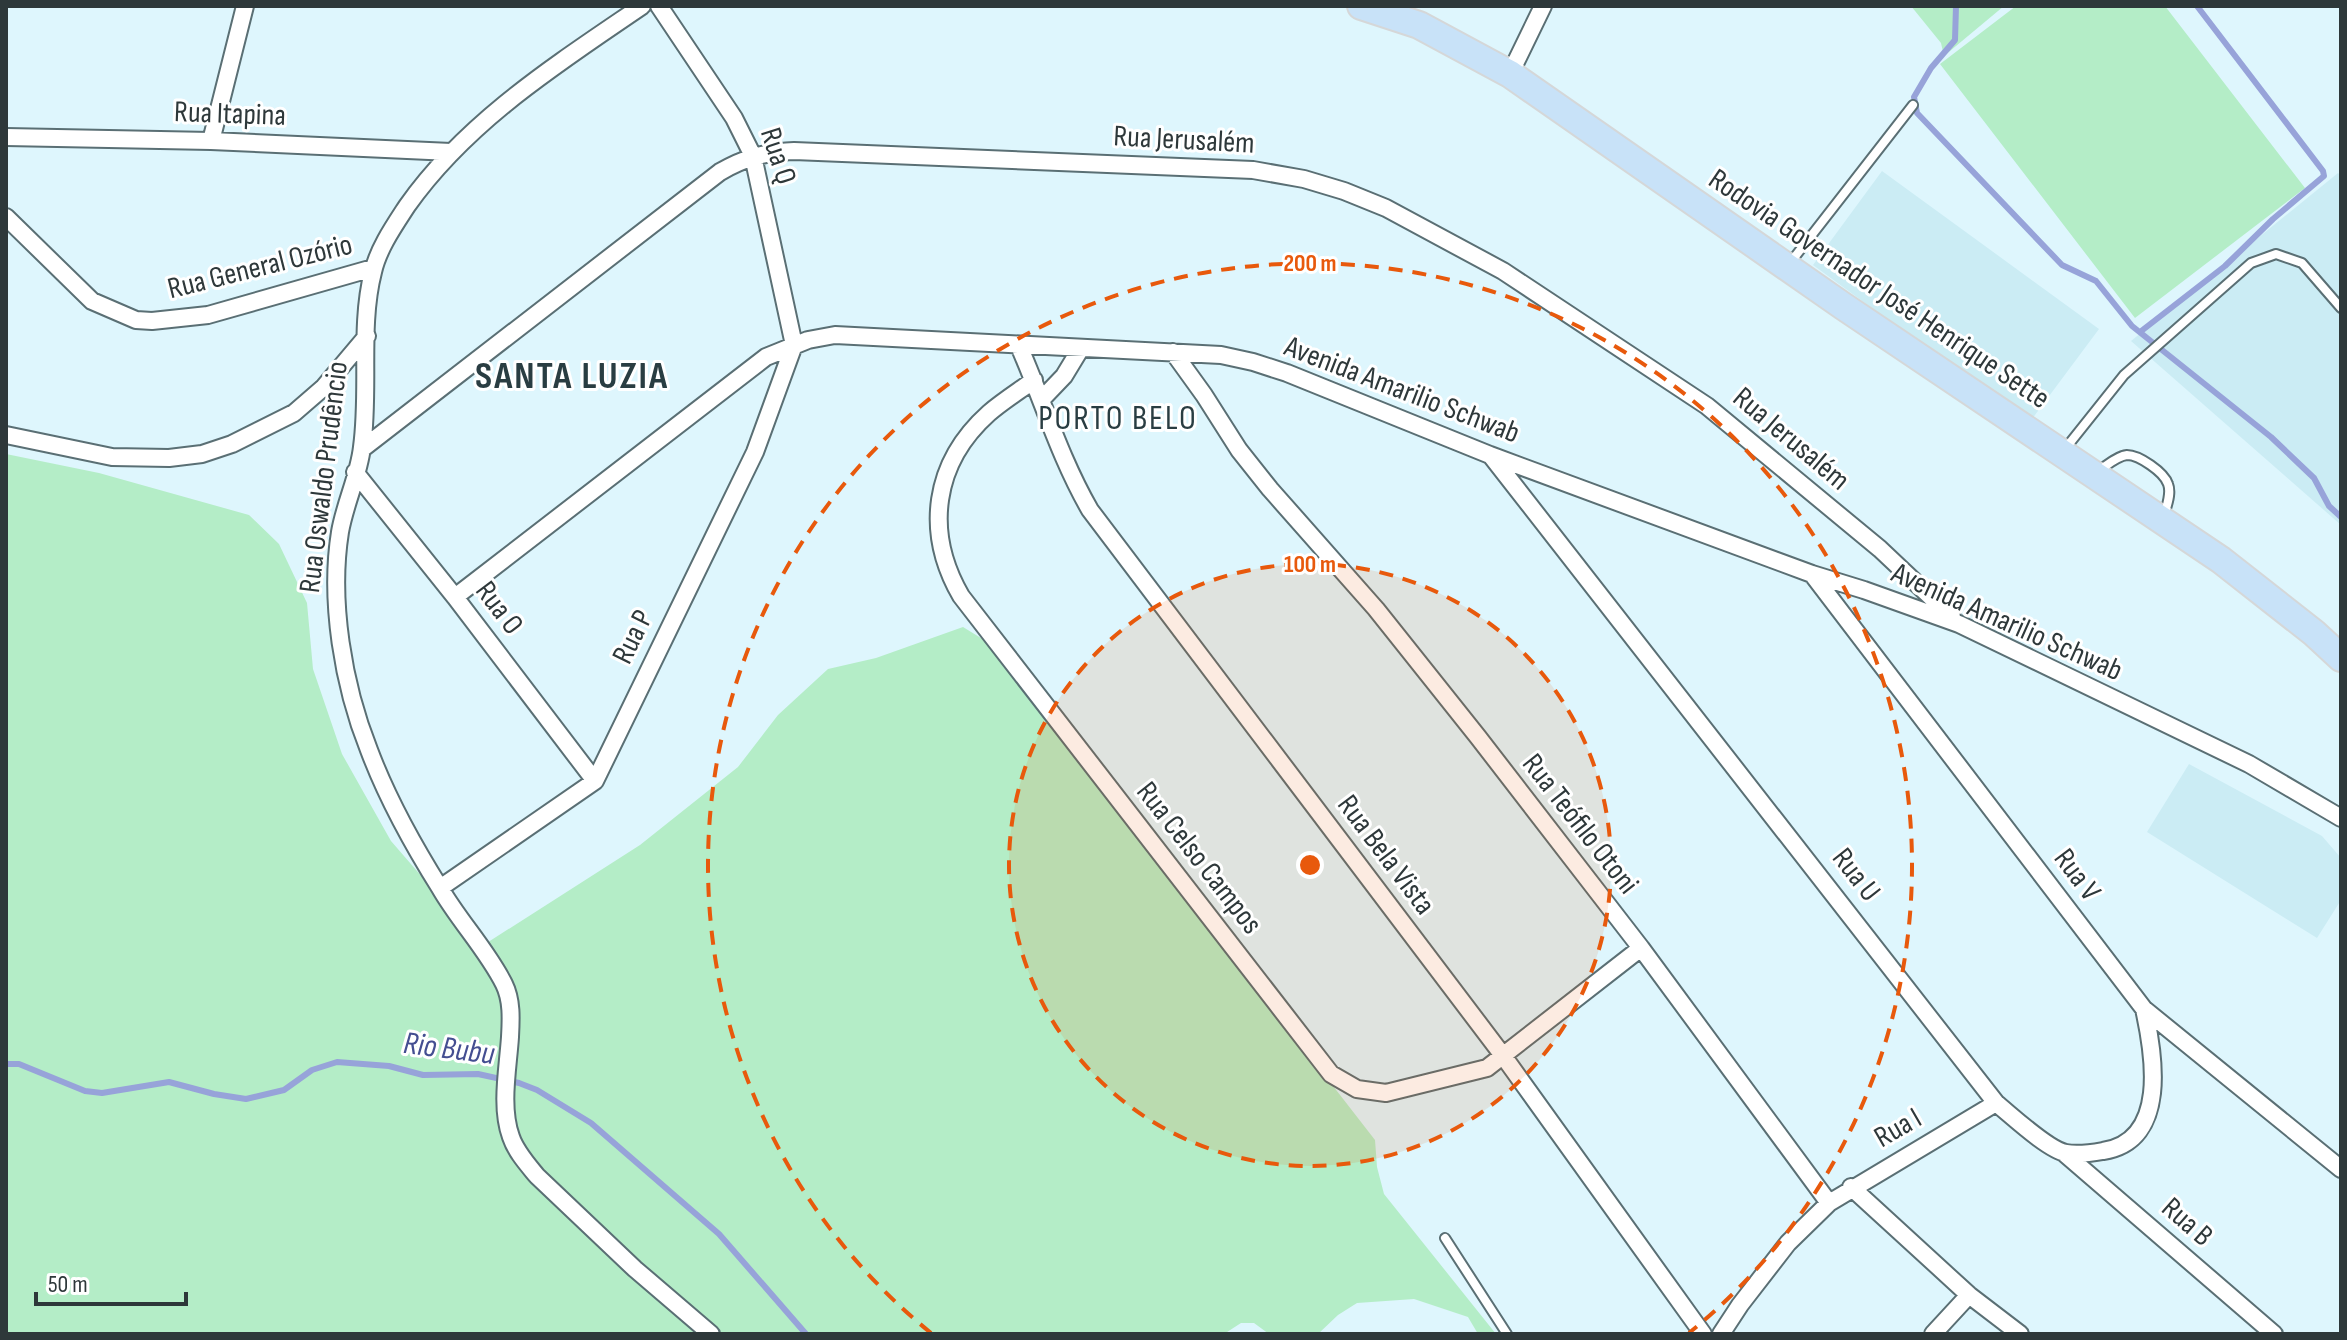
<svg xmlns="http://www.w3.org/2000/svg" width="2347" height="1340" viewBox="0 0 2347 1340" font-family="'Sofia Sans Condensed',sans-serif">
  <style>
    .built { fill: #cbecf4 }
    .green { fill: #b4edc7 }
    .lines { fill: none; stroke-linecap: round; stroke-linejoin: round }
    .stream { stroke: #97a3d9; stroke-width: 6 }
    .service-casing { stroke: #5a6f74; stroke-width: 12 }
    .minor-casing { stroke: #5a6f74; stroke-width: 20 }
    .primary-casing { stroke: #d5d7d8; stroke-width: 30 }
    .service { stroke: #fff; stroke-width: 8 }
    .minor { stroke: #fff; stroke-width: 16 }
    .primary { stroke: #c8e2f8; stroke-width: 26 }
    .ring { fill: none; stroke: #e8590c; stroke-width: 4; stroke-dasharray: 14 10 }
    .labels { text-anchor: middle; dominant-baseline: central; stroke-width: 6; stroke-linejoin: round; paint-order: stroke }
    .street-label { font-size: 30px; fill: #2e383a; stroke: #fff }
    .water-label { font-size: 32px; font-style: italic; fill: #444e91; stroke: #fff }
    .quarter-label { font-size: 34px; letter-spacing: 2px; fill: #293d42; stroke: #fff }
    .district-label { font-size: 38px; font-weight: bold; letter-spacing: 2px; fill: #293d42; stroke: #fff }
    .centre { fill: #e8590c; stroke: #fff; stroke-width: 4 }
    .ring-label { font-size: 24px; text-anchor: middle; font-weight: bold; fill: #e8590c; stroke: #fff; stroke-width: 6; stroke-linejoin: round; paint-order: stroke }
  </style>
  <rect width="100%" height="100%" fill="#def6fd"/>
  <!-- built -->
  <path class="built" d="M1882,171L2099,329L2029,423L1813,265Z
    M2338,173L2341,176V525L2131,341Z
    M2189,764L2322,836L2341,858V900L2317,938L2147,832Z"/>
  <!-- green -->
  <path class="green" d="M1911,6H2004L1944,56L1941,43Z
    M2016,6H2165L2305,188L2135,318L1940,64Z
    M6,454L99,473L249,515L279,544L307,603L313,669L342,754L391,841L482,946L640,845L738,767L778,715L828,669L876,658L963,627L989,643L1375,1140L1377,1167L1384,1194L1496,1334H1478L1468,1317L1414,1299L1357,1303L1338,1315L1318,1334H1269L1254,1323H1241L1224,1334H6Z"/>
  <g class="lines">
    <!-- stream -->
    <path class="stream" d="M1956,6L1955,40L1931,68L1914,97L1917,113L2062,265L2096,281L2132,326L2271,437L2314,478L2329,506L2341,517
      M2140,332L2225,266L2273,219L2324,176L2323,171L2197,6
      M6,1064H19L85,1091L102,1093L169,1082L214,1094L246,1099L284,1090L312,1070L337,1062L389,1066L423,1075L478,1074L519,1083L537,1090L591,1123L719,1234L806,1334"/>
    <defs>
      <path id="service" d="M1790,263L1913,105
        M2065,449L2124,375L2251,263L2276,254L2302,263L2341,308
        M2098,471C2106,466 2117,456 2127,455C2139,455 2164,472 2168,484C2172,494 2166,507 2164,516
        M1445,1238L1507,1334"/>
      <path id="minor" d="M642,6C557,64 467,121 407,206C394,226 378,249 373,272C359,326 370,390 362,447C359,475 345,503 340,532C329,601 343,685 369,750C387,798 413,845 440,888C459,921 487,950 504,984C512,1000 511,1019 510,1037C508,1068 500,1107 511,1137C516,1152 528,1165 537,1176L635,1269L711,1334
        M1510,74L1543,6
        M6,137L211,141L451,152
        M211,141L245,6
        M6,217L92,301L136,320L152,321L208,315L373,268
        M1019,346C1043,401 1060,458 1090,510L1504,1057L1703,1334
        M1173,352L1204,395L1239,450L1270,489L1376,609L1478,737L1641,948L1829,1203
        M1034,380C1019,391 1003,401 989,413C933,463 924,532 961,596L1331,1074L1357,1089L1386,1093L1487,1068L1641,948
        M1042,399L1064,376L1081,348
        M6,435L112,457L169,458L202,454L232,444L294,413L324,387L367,336
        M362,449L720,172C744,158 765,152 794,151L1253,170L1304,179L1344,191L1386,208L1503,271L1707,406L1880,549L1952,617
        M1492,457L1996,1103C2011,1115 2048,1150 2066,1153C2077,1155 2092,1153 2103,1151C2169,1141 2154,1054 2144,1009
        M355,472L455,597L595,781
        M1812,574L2144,1009L2341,1169
        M455,597L766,357L808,340L835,335L1221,355L1253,362L1287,373L1490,455L1812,574L1864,590L1959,624L2249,764L2341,818
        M440,888L595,781L755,452L794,345L753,156L734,118L659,6
        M2064,1153L2274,1334
        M1851,1187L1969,1295L2020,1334
        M1721,1334L1740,1305L1788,1243L1829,1203L1996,1103
        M1933,1334L1969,1295"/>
      <path id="primary" d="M1361,6L1419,25L1510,74L1843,306L2221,560L2314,633L2341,658"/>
    </defs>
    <!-- service casing -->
    <use href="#service" class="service-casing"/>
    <!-- minor casing -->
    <use href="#minor" class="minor-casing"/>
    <!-- primary casing -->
    <use href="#primary" class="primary-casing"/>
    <!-- service -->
    <use href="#service" class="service"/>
    <!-- minor -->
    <use href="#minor" class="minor"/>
    <!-- primary -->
    <use href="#primary" class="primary"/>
  </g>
  <!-- distance rings -->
  <circle cx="1310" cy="865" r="301" fill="#e8590c" fill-opacity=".12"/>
  <g class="ring">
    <circle cx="1310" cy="865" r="301"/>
    <path d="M931 1333A602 602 0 1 1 1689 1333"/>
  </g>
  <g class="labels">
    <!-- street labels -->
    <g class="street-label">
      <text transform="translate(230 114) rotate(2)">Rua Itapina</text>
      <text transform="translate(1184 140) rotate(3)">Rua Jerusalém</text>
      <text transform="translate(778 156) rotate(72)">Rua Q</text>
      <text transform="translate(260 267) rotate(-14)">Rua General Ozório</text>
      <text transform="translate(1879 289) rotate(34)">Rodovia Governador José Henrique Sette</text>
      <text transform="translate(1402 390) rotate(21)">Avenida Amarilio Schwab</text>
      <text transform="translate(1791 439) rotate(40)">Rua Jerusalém</text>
      <text transform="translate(324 477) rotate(-83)">Rua Oswaldo Prudêncio</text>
      <text transform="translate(499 608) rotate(53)">Rua O</text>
      <text transform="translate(2007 622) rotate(24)">Avenida Amarilio Schwab</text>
      <text transform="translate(633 637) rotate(-64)">Rua P</text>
      <text transform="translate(1580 824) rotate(52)">Rua Teófilo Otoni</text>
      <text transform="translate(1386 855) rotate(53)">Rua Bela Vista</text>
      <text transform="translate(1199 858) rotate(52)">Rua Celso Campos</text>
      <text transform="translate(1856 875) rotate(52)">Rua U</text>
      <text transform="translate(2077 875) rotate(53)">Rua V</text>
      <text transform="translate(1898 1128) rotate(-30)">Rua I</text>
      <text transform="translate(2187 1222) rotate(41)">Rua B</text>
    </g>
    <!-- water labels -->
    <g class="water-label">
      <text transform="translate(449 1049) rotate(7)">Rio Bubu</text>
    </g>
    <!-- quarter labels -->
    <g class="quarter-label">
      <text x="1118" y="418">PORTO BELO</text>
    </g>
    <!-- district labels -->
    <g class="district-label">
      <text x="572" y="376">SANTA LUZIA</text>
    </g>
  </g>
  <circle cx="1310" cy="865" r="12" class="centre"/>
  <g class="ring-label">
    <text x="1310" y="271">200 m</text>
    <text x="1310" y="572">100 m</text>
  </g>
  <!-- border -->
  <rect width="2347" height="1340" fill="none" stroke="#2e383a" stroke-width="16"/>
  <!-- scale -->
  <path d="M36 1292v12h150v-12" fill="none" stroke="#2e383a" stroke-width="4"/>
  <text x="48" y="1292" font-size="24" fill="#2e383a" stroke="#ffffff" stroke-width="6" paint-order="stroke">50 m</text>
</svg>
